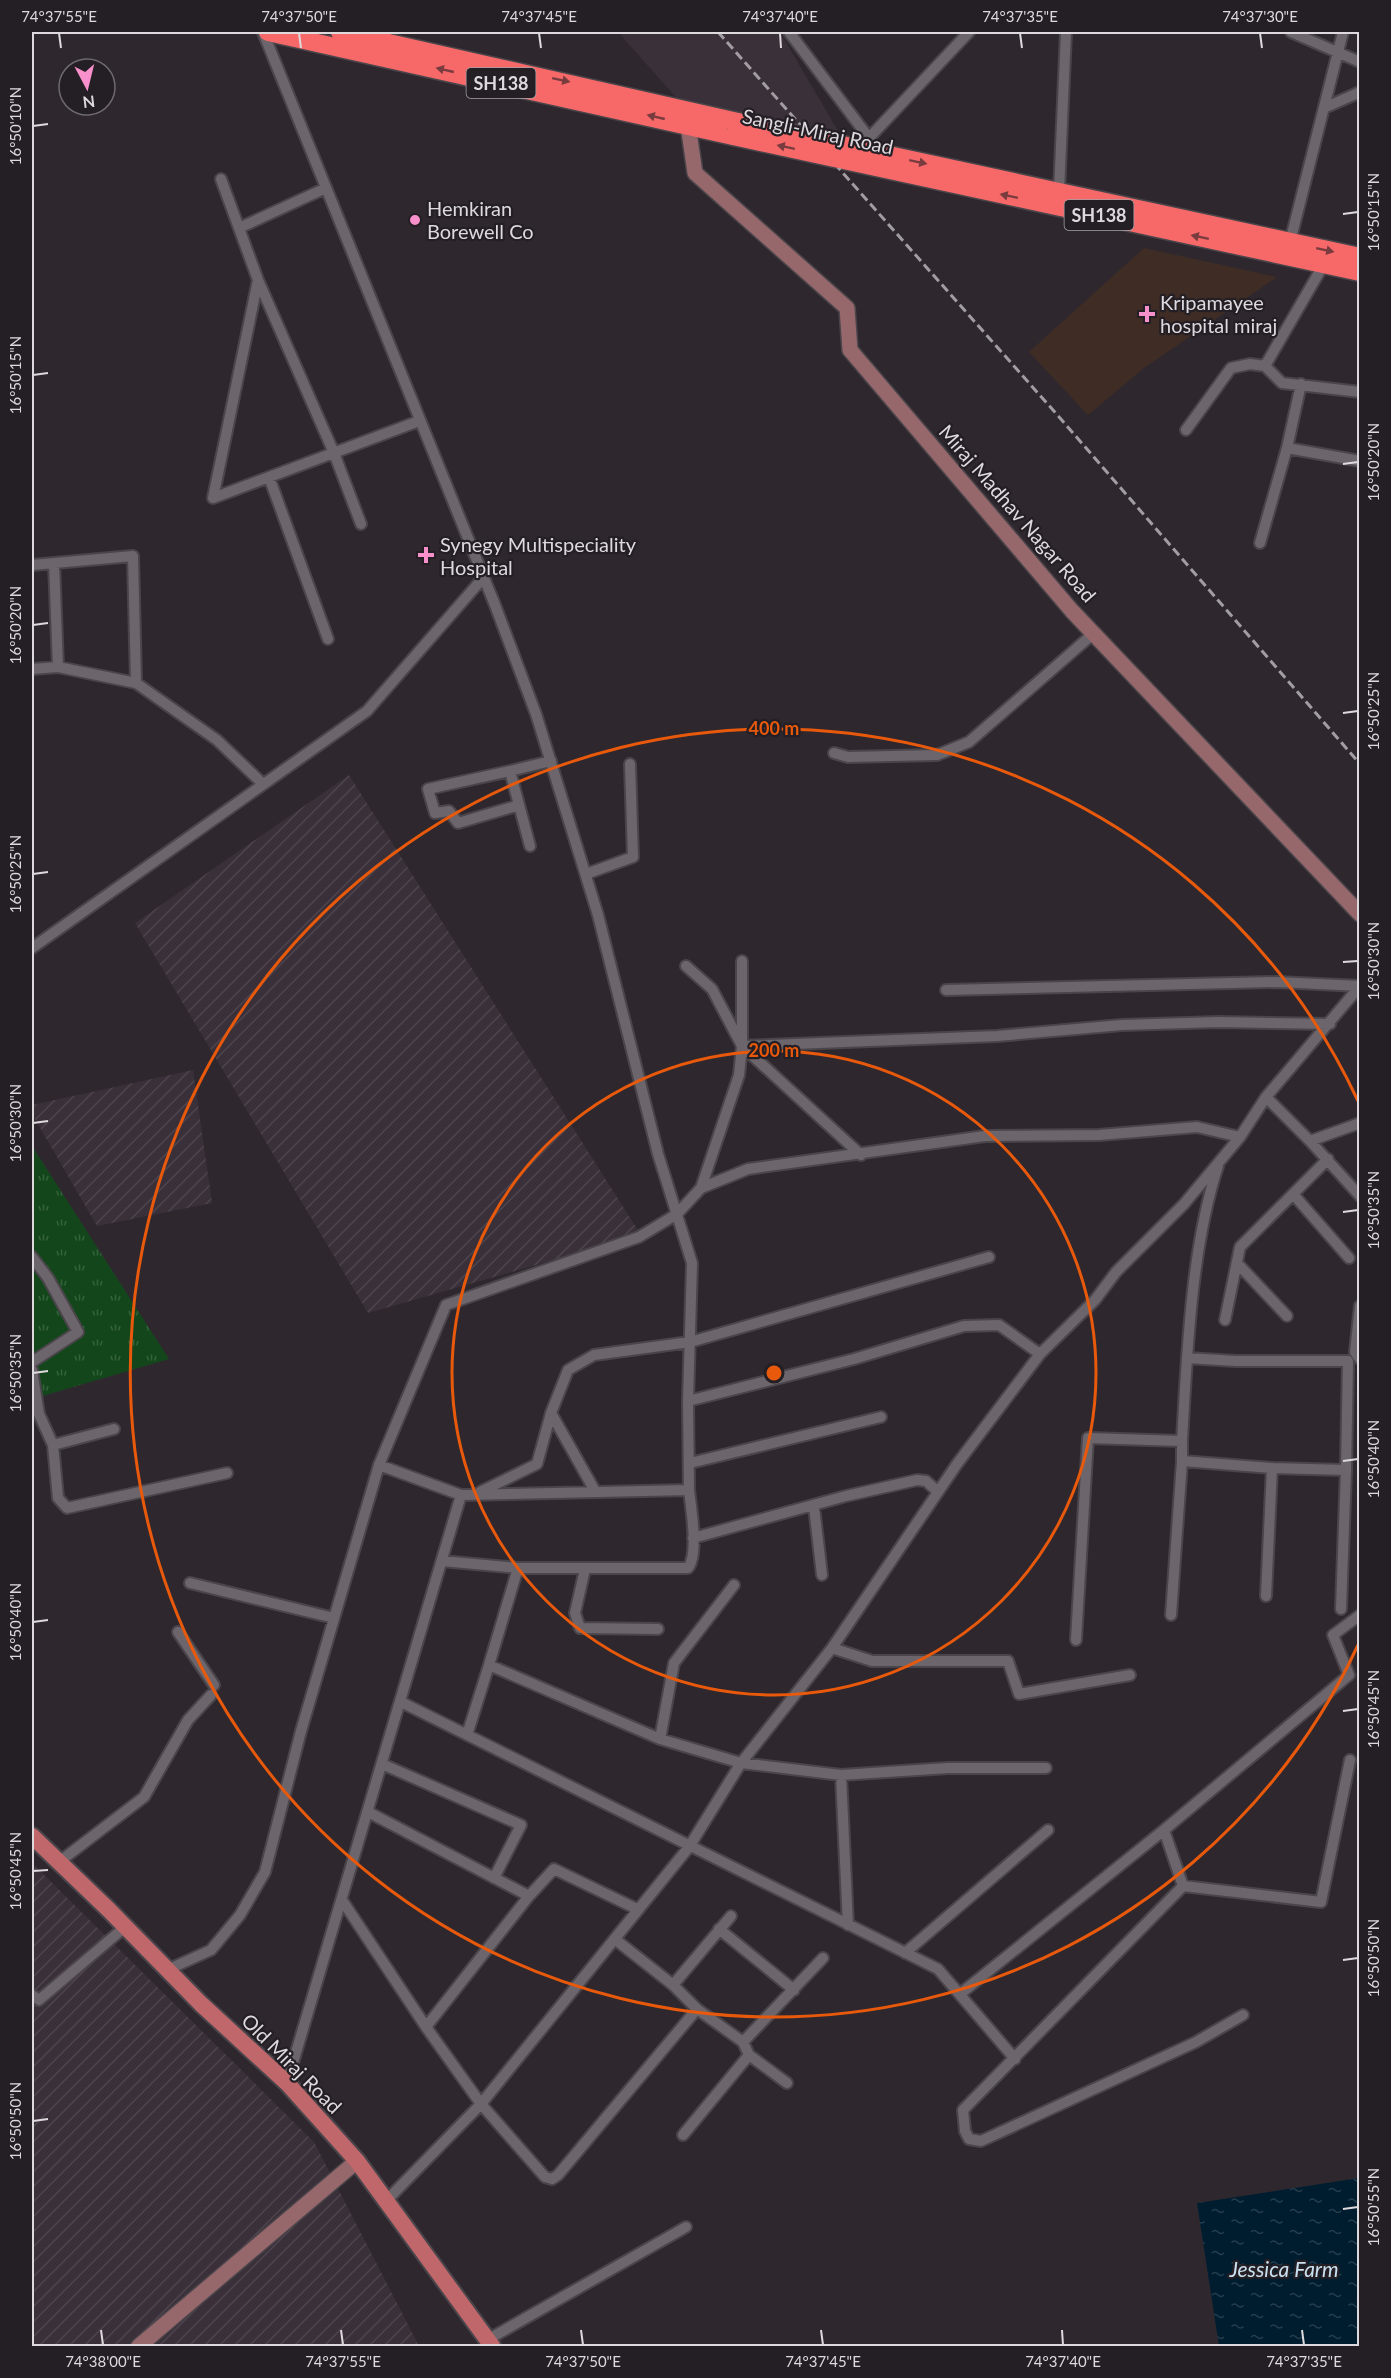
<svg xmlns="http://www.w3.org/2000/svg" width="1391" height="2378" viewBox="0 0 1391 2378" font-family="Lato,sans-serif">
  <style>
    .industrial { fill: url(#industrial-furrows) }
    .built { fill: #3a303a }
    .medical { fill: #3f2d25 }
    .grass { fill: url(#grass-tufts) }
    .water { fill: url(#water-ripples) }
    .lines { fill: none; stroke-linecap: round; stroke-linejoin: round }
    .street-casing { stroke: #4a454a; stroke-width: 14 }
    .secondary-casing { stroke: #4a454a; stroke-width: 18 }
    .primary-casing { stroke: #4a454a; stroke-width: 20 }
    .highway-casing { stroke: #4a454a; stroke-width: 21 }
    .street { stroke: #6c666c; stroke-width: 10 }
    .secondary { stroke: #96676b; stroke-width: 15 }
    .primary { stroke: #bf676a; stroke-width: 16 }
    .highway { stroke: #f76868; stroke-width: 18 }
    .rail { stroke: #a19da1; stroke-width: 3; stroke-dasharray: 9 4.5; stroke-linecap: butt }
    .highway-bridge-casing { stroke: #4a454a; stroke-width: 21; stroke-linecap: butt }
    .highway-bridge { stroke: #f76868; stroke-width: 18 }
    .oneway { fill: #783c3f }
    .ticks { fill: none; stroke: #ddd9dd; stroke-width: 2 }
    .ring { fill: none; stroke: #e8590c; stroke-width: 3 }
    .poi-dot { fill: #f890cb; stroke: #241f24; stroke-width: 2 }
    .labels { text-anchor: middle; dominant-baseline: central; stroke-width: 4.5; stroke-linejoin: round; paint-order: stroke }
    .shield { fill: #241f24; stroke: #a6a1a6; stroke-width: 1.5 }
    .shield-label { font-size: 18px; font-weight: bold; fill: #ddd9dd }
    .street-label { font-size: 20px; fill: #ddd9dd; stroke: #241f24 }
    .poi-label { font-size: 20px; fill: #ddd9dd; stroke: #241f24; text-anchor: start }
    .water-label { font-size: 21px; font-style: italic; fill: #cae0f0; stroke: #241f24 }
    .centre { fill: #e8590c; stroke: #241f24; stroke-width: 3 }
    .ring-label { font-size: 18px; text-anchor: middle; font-weight: bold; fill: #e8590c; stroke: #241f24; stroke-width: 4.5; stroke-linejoin: round; paint-order: stroke }
    .neatline { fill: none; stroke: #ddd9dd; stroke-width: 2 }
    .ticks-label { font-size: 15px; text-anchor: middle; fill: #ddd9dd }
  </style>
  <defs>
    <pattern id="industrial-furrows" width="10" height="10" patternUnits="userSpaceOnUse" patternTransform="scale(1.5)"><rect width="10" height="10" fill="#3a303a"/><path d="M-1 1l2-2M0 10L10 0M9 11l2-2" fill="none" stroke="#4d444d"/></pattern>
    <pattern id="grass-tufts" width="24" height="20" patternUnits="userSpaceOnUse" patternTransform="scale(1.5)"><rect width="24" height="20" fill="#13471b"/><path d="M3 7l-1-3M5 7V3M7 7l1-3M15 17l-1-3M17 17v-4M19 17l1-3" fill="none" stroke="#35613c"/></pattern>
    <pattern id="water-ripples" width="26" height="14" patternUnits="userSpaceOnUse" patternTransform="scale(1.5)"><rect width="26" height="14" fill="#001d2f"/><path d="M2 4q2-2 4 0t4 0M15 11q2-2 4 0t4 0" fill="none" stroke="#253d4d"/></pattern>
  </defs>
  <rect width="100%" height="100%" fill="#2e282e"/>
  <!-- industrial -->
  <path class="industrial" d="M349,775L641,1235L368,1313L135,923Z
    M193,1070L212,1203L97,1226L32,1114V1105Z
    M32,1863L314,2142L419,2346H32Z"/>
  <!-- built -->
  <path class="built" d="M618,32H780L845,143L680,102Z"/>
  <!-- medical -->
  <path class="medical" d="M1144,248L1277,277L1144,368L1088,415L1029,352Z"/>
  <!-- grass -->
  <path class="grass" d="M32,1146L169,1359L32,1399Z"/>
  <!-- water -->
  <path class="water" d="M1359,2178V2346H1219L1197,2203Z"/>
  <g class="lines">
    <defs>
      <path id="street" d="M263,32L495,605L536,714L598,915L658,1154L692,1263L688,1401L689,1490L461,1495L287,2083
        M789,32L869,138L864,154
        M1291,32L1360,62
        M1324,108L1360,92
        M869,138L969,32
        M221,179L258,280L334,453L361,524
        M1059,192L1066,32
        M239,228L326,188
        M1290,242L1343,32
        M1324,264L1265,366L1282,383L1360,392
        M1301,384L1287,448L1360,461
        M1186,430L1231,368L1250,364L1265,366
        M269,477L328,639
        M213,498L258,280
        M213,498L419,421
        M1260,543L1287,448
        M54,563L58,667
        M32,565L133,556L136,683
        M32,669L58,667L136,683L217,740L263,784
        M834,753L848,757L937,755L969,742L1094,633
        M510,771L428,789L435,813L449,811L458,823L516,806
        M530,846L510,771L551,761
        M586,874L633,857L630,764
        M32,948L367,711L483,578
        M742,961V1046L861,1155
        M686,966L712,989L742,1046L739,1075L701,1188
        M946,990L1277,982L1360,986
        M742,1046L997,1036L1122,1025L1218,1022L1330,1024
        M1266,1097L1310,1141L1360,1196
        M1310,1141L1360,1123
        M1293,1194L1349,1258
        M32,1257L48,1278L78,1332L32,1362
        M1237,1263L1287,1316
        M1360,1306L1355,1352L1360,1359
        M1225,1320L1240,1247L1328,1159
        M1187,1358L1236,1361H1348L1346,1470
        M32,1370L39,1414L53,1445L58,1498L67,1508L227,1473
        M688,1401L854,1359L964,1326L999,1325L1040,1354
        M1182,1441V1461L1272,1468L1266,1596
        M53,1445L114,1429
        M690,1463L881,1417
        M379,1465L461,1495
        M1272,1468L1346,1470L1341,1609
        M595,1491L551,1413L568,1370L594,1355L690,1342L989,1257
        M480,1492L537,1464L551,1413
        M814,1507L822,1575
        M693,1538L846,1496L917,1480L926,1481L938,1492
        M442,1561L518,1568H688C699,1554 691,1508 689,1490
        M585,1569L575,1613L580,1628L658,1629
        M190,1583L334,1618
        M1171,1615L1182,1461
        M178,1632L214,1685
        M1076,1640L1088,1438L1182,1441C1187,1354 1191,1248 1218,1166
        M832,1648L872,1661H1008L1019,1694L1130,1675
        M489,1665L518,1568
        M401,1702L938,1969L1015,2059
        M467,1735L489,1665L660,1739L741,1763L841,1775L948,1768H1046
        M660,1739L674,1663L734,1585
        M382,1764L521,1825L494,1878
        M841,1775L848,1925
        M368,1812L529,1896L554,1869L637,1909
        M1164,1830L1183,1886L1321,1902L1350,1760
        M59,1862L144,1797L188,1720L211,1695
        M1183,1886L963,2110L965,2131L969,2139L981,2141L1196,2042L1243,2015
        M342,1900L426,2027L481,2104L545,2177L552,2179L558,2175L697,2009
        M719,1929L794,1990
        M616,1940L673,1985L697,2009L743,2042L749,2055L787,2083
        M905,1953L1048,1830
        M167,1970L211,1950L240,1915L265,1872L301,1731L379,1465L446,1305L639,1237L677,1214L701,1188L748,1169L985,1136L1099,1135L1197,1127L1240,1137
        M673,1985L731,1916
        M960,1994L1164,1830L1349,1675L1333,1635L1360,1615
        M32,1995L39,2000L125,1927
        M426,2027L529,1896
        M743,2042L823,1958
        M683,2135L749,2055
        M386,2201L481,2104L689,1847L741,1763L832,1648L957,1464L1040,1354L1095,1300L1116,1272L1184,1204L1240,1137L1266,1097L1360,986
        M487,2340L686,2227"/>
      <path id="secondary" d="M688,125L695,173L847,308L850,350L1072,611L1360,914
        M139,2346L357,2161"/>
      <path id="primary" d="M32,1836L109,1910L201,2004L287,2083L357,2161L492,2346"/>
      <path id="highway" d="M268,32L733,136
        M340,32L729,120
        M833,143L1360,257
        M839,159L1360,272"/>
    </defs>
    <!-- street casing -->
    <use href="#street" class="street-casing"/>
    <!-- secondary casing -->
    <use href="#secondary" class="secondary-casing"/>
    <!-- primary casing -->
    <use href="#primary" class="primary-casing"/>
    <!-- highway casing -->
    <use href="#highway" class="highway-casing"/>
    <!-- street -->
    <use href="#street" class="street"/>
    <!-- secondary -->
    <use href="#secondary" class="secondary"/>
    <!-- primary -->
    <use href="#primary" class="primary"/>
    <!-- highway -->
    <use href="#highway" class="highway"/>
    <!-- rail -->
    <path class="rail" d="M718,32L1060,418L1360,764"/>
    <defs>
      <path id="highway-bridge" d="M729,120L833,143
        M733,136L839,159"/>
    </defs>
    <!-- highway-bridge casing -->
    <use href="#highway-bridge" class="highway-bridge-casing"/>
    <!-- highway-bridge -->
    <use href="#highway-bridge" class="highway-bridge"/>
  </g>
  <!-- one-way arrows -->
  <defs><path id="oneway-solid" d="M-6-.8H1V-3.2L6.5 0L1 3.2V.8H-6Z" transform="scale(1.5)"/></defs>
  <g class="oneway">
    <use href="#oneway-solid" transform="translate(445 70) rotate(-167)"/>
    <use href="#oneway-solid" transform="translate(561 80) rotate(12)"/>
    <use href="#oneway-solid" transform="translate(656 117) rotate(-167)"/>
    <use href="#oneway-solid" transform="translate(786 147) rotate(-168)"/>
    <use href="#oneway-solid" transform="translate(918 162) rotate(12)"/>
    <use href="#oneway-solid" transform="translate(1009 196) rotate(-168)"/>
    <use href="#oneway-solid" transform="translate(1200 237) rotate(-168)"/>
    <use href="#oneway-solid" transform="translate(1325 250) rotate(12)"/>
  </g>
  <!-- ticks -->
  <path class="ticks" d="M59,33L61,48M299,33L301,48M539,33L541,48M780,33L781,48M1020,33L1022,48M1260,33L1262,48M33,126L48,124M1343,214L1358,212M33,375L48,373M1343,464L1358,462M33,625L48,623M1343,713L1358,711M33,874L48,872M1343,962L1358,961M33,1123L48,1121M1343,1212L1358,1210M33,1373L48,1371M1343,1461L1358,1459M33,1622L48,1620M1343,1711L1358,1709M33,1871L48,1870M1343,1960L1358,1958M33,2121L48,2119M1343,2209L1358,2207M101,2330L103,2345M341,2330L343,2345M581,2330L583,2345M821,2330L823,2345M1062,2330L1063,2345M1302,2330L1304,2345"/>
  <!-- distance rings -->
  <g class="ring">
    <circle cx="774" cy="1373" r="322"/>
    <path d="M1358 1645A644 644 0 1 1 1358 1101"/>
  </g>
  <!-- markers -->
  <g class="poi-dot">
    <circle cx="415" cy="220" r="6"/>
    <path d="M1144 305h6v6h6v6h-6v6h-6v-6h-6v-6h6z"/>
    <path d="M423 546h6v6h6v6h-6v6h-6v-6h-6v-6h6z"/>
  </g>
  <g class="labels">
    <!-- shield labels -->
    <g class="shield">
      <rect x="466.5" y="68" width="69" height="30" rx="4.5"/>
      <rect x="1064.5" y="200" width="69" height="30" rx="4.5"/>
    </g>
    <g class="shield-label">
      <text x="501" y="83">SH138</text>
      <text x="1099" y="215">SH138</text>
    </g>
    <!-- street labels -->
    <g class="street-label">
      <text transform="translate(818 131) rotate(12)">Sangli-Miraj Road</text>
      <text transform="translate(1018 513) rotate(49)">Miraj Madhav Nagar Road</text>
      <text transform="translate(292 2063) rotate(45)">Old Miraj Road</text>
    </g>
    <!-- poi labels -->
    <g class="poi-label">
      <text x="427" y="208">Hemkiran<tspan x="427" dy="23">Borewell Co</tspan></text>
      <text x="1160" y="302">Kripamayee<tspan x="1160" dy="23">hospital miraj</tspan></text>
      <text x="440" y="544">Synegy Multispeciality<tspan x="440" dy="23">Hospital</tspan></text>
    </g>
    <!-- water labels -->
    <g class="water-label">
      <text x="1284" y="2268">Jessica Farm</text>
    </g>
  </g>
  <circle cx="774" cy="1373" r="9" class="centre"/>
  <g class="ring-label">
    <text x="774" y="735">400 m</text>
    <text x="774" y="1057">200 m</text>
  </g>
  <!-- border -->
  <rect width="1391" height="2378" fill="none" stroke="#241f24" stroke-width="66"/>
  <!-- north arrow -->
  <g transform="translate(87 87) rotate(173)"><circle r="28" fill="#241f24" stroke="#6e696e" stroke-width="1.5"/>
  <path d="M0-4.5L10 22L0 15L-10 22Z" fill="#f890cb"/>
  <text y="-9" font-size="16" font-weight="bold" text-anchor="middle" fill="#ddd9dd">N</text>
  </g>
  <rect x="33" y="33" width="1325" height="2312" class="neatline"/>
  <g class="ticks-label">
    <text x="59" y="22">74°37'55"E</text>
    <text x="299" y="22">74°37'50"E</text>
    <text x="539" y="22">74°37'45"E</text>
    <text x="780" y="22">74°37'40"E</text>
    <text x="1020" y="22">74°37'35"E</text>
    <text x="1260" y="22">74°37'30"E</text>
    <text transform="translate(16 126) rotate(-90)" y="5">16°50'10"N</text>
    <text transform="translate(1374 212) rotate(-90)" y="5">16°50'15"N</text>
    <text transform="translate(16 375) rotate(-90)" y="5">16°50'15"N</text>
    <text transform="translate(1374 462) rotate(-90)" y="5">16°50'20"N</text>
    <text transform="translate(16 625) rotate(-90)" y="5">16°50'20"N</text>
    <text transform="translate(1374 711) rotate(-90)" y="5">16°50'25"N</text>
    <text transform="translate(16 874) rotate(-90)" y="5">16°50'25"N</text>
    <text transform="translate(1374 961) rotate(-90)" y="5">16°50'30"N</text>
    <text transform="translate(16 1123) rotate(-90)" y="5">16°50'30"N</text>
    <text transform="translate(1374 1210) rotate(-90)" y="5">16°50'35"N</text>
    <text transform="translate(16 1373) rotate(-90)" y="5">16°50'35"N</text>
    <text transform="translate(1374 1459) rotate(-90)" y="5">16°50'40"N</text>
    <text transform="translate(16 1622) rotate(-90)" y="5">16°50'40"N</text>
    <text transform="translate(1374 1709) rotate(-90)" y="5">16°50'45"N</text>
    <text transform="translate(16 1871) rotate(-90)" y="5">16°50'45"N</text>
    <text transform="translate(1374 1958) rotate(-90)" y="5">16°50'50"N</text>
    <text transform="translate(16 2121) rotate(-90)" y="5">16°50'50"N</text>
    <text transform="translate(1374 2207) rotate(-90)" y="5">16°50'55"N</text>
    <text x="103" y="2367">74°38'00"E</text>
    <text x="343" y="2367">74°37'55"E</text>
    <text x="583" y="2367">74°37'50"E</text>
    <text x="823" y="2367">74°37'45"E</text>
    <text x="1063" y="2367">74°37'40"E</text>
    <text x="1304" y="2367">74°37'35"E</text>
  </g>
</svg>
